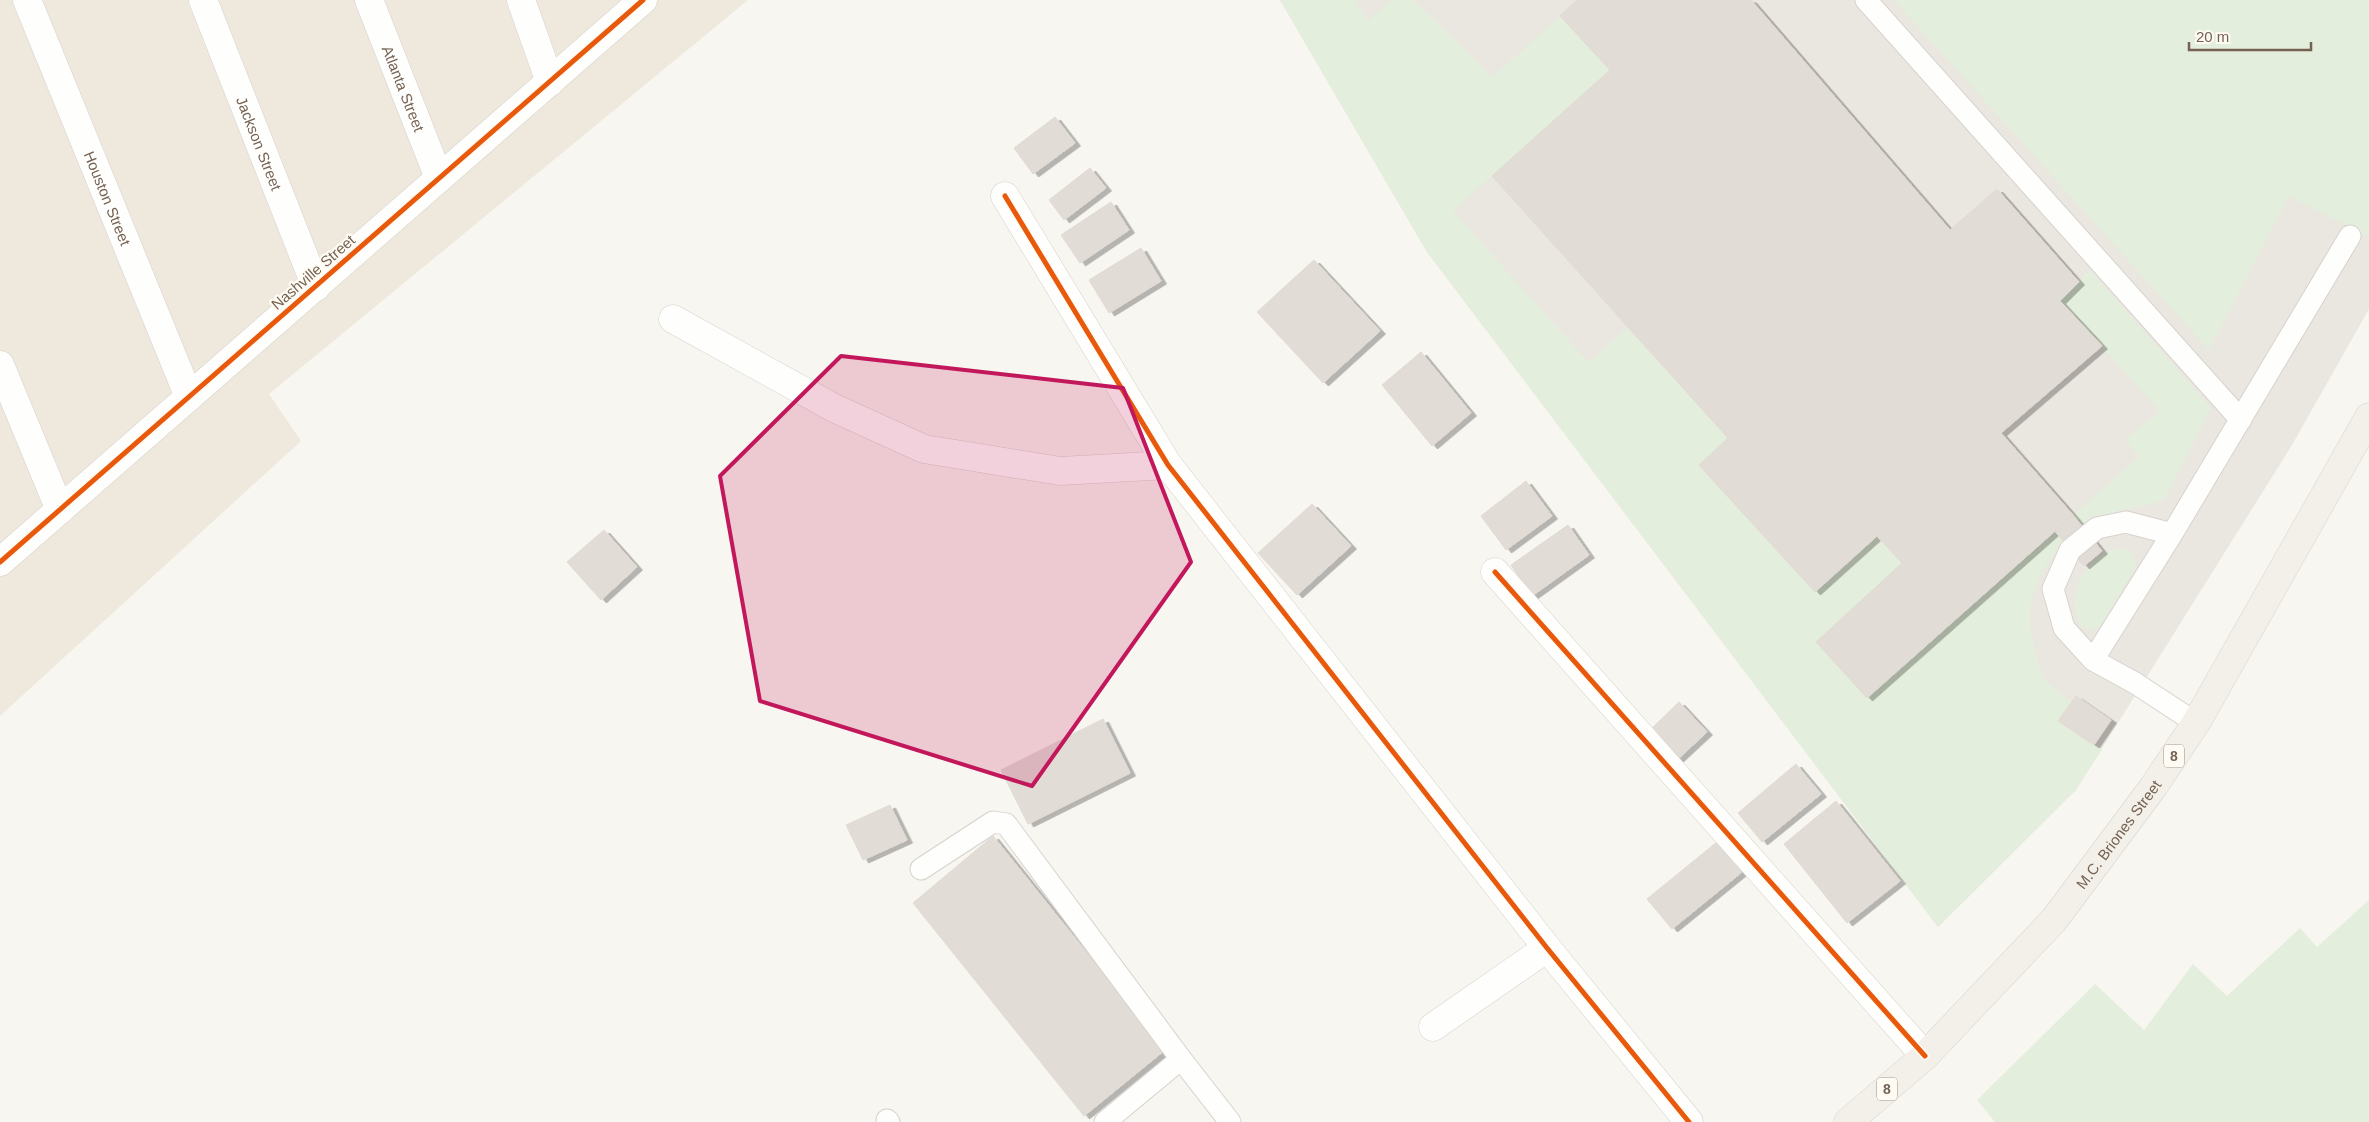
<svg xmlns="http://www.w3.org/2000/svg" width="2369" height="1122" viewBox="0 0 2369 1122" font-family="Helvetica,sans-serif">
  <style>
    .residential { fill: #eee8dd }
    .industrial { fill: #eae7e1 }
    .green { fill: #e4eedc }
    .building { fill: #e2dcd6; stroke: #e1dad3; filter: url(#shadow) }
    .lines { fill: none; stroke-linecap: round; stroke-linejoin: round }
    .service-casing { stroke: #d7d2cd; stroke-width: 23 }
    .minor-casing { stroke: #d7d2cd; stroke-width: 29 }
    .primary-casing { stroke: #d9d3cd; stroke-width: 29 }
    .service { stroke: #fefefd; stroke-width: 21 }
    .minor { stroke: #fefefd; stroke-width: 28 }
    .primary { stroke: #f2f0e9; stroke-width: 28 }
    .cycleway-casing { stroke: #fefbf4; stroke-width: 8 }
    .cycleway { stroke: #e8590c; stroke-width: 5 }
    .marked { fill: #c2185b; fill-opacity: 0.2; stroke: #c2185b; stroke-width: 4; stroke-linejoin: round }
    .labels { text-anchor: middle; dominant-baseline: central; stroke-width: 4.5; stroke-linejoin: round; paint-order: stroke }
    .shield { fill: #fefbf4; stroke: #9e9083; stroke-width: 1 }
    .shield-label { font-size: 14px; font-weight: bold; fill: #756252 }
    .street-label { font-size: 15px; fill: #756252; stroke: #fefbf4 }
  </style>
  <defs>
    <filter id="shadow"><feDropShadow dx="5.5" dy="3" stdDeviation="0" flood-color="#0004"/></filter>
  </defs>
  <rect width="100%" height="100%" fill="#f8f6f0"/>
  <!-- residential -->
  <path class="residential" d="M0,0H748L269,394L301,441L0,716Z"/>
  <!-- industrial -->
  <path class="industrial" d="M1280,0H2369V309L2292,445L2076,790L1938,927L1427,252Z"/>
  <!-- green -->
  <path class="green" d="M1280,0H1355L1368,21L1392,0H1413L1493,77L1560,16L1610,70L1453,211L1589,363L1627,328L1728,438L1699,466L1815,592L1877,536L1902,563L1816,642L1867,698L2054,530L2065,544C2031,577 2023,609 2036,654C2038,661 2039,670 2043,676C2048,686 2063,695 2071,702L2059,721L2102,750L2074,791L1938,927L1427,252Z
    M1894,0H2369V236L2289,196L2209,350Z
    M2090,270L2211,408L2166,497C2155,506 2146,505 2132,508C2114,511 2099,518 2085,529L2073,515L2139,457L2125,439L2160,411L2060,301Z
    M2118,548L2131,551L2136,560L2135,569L2102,624C2095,631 2091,631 2082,627C2063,596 2084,556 2118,548Z
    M2369,900V1122H1995L1977,1100L2095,984L2144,1030L2193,964L2227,996L2300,928L2317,947Z"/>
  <!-- building -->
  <path class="building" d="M1577,0H1751L1950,230L1997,189L2079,282L2060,301L2102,346L2001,433L2073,515L1867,698L1816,642L1902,563L1877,536L1815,592L1699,465L1728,438L1492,176L1610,70L1560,16Z
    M1055,117L1075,143L1033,174L1014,148Z
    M1090,168L1106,188L1064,220L1049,200Z
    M1111,202L1129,230L1080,263L1061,235Z
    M1141,248L1161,281L1109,313L1089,280Z
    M1314,260L1380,331L1323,383L1257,312Z
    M1421,352L1471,413L1432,446L1382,385Z
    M1526,481L1552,516L1506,550L1481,516Z
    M1312,504L1351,546L1297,595L1258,553Z
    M2073,515L2102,551L2084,566L2054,530Z
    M1568,525L1589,555L1532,596L1511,565Z
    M604,530L637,567L601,600L567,562Z
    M2076,696L2111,720L2094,745L2058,721Z
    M1679,702L1707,732L1678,759L1650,730Z
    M1103,719L1130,773L1028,824L1001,770Z
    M1796,764L1821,794L1762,842L1738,813Z
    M1836,801L1900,881L1847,923L1784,844Z
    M890,805L907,840L863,860L846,825Z
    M993,836L1165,1050L1084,1116L913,903Z
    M1717,842L1742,872L1672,929L1647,899Z"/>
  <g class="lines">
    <defs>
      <path id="service" d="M1866,0L2241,420
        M2172,534L2126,522L2097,528L2070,550L2053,589L2064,628L2093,660L2135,683L2196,723
        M2093,660L2172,534L2350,236
        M921,869L993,822L1006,824L1181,1059L1230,1122
        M887,1120L889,1122
        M1105,1122L1181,1059"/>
      <g id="minor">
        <path id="s1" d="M27,0L189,397"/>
        <path id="s2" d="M203,0L316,287"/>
        <path id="s3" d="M369,0L439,178"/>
        <path d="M521,0L550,82"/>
        <path d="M1005,196L1168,465L1547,948L1689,1122"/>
        <path d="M673,319L834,408L924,449L1060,471L1168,465"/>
        <path d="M0,365L60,510"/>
        <path d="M0,562L643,0"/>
        <path d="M1495,572L1925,1056"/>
        <path d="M1433,1027L1547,948"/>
      </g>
      <g id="primary">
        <path id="s4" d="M1848,1122L1925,1056L2054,920L2154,786L2196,723L2369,417"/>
      </g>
    </defs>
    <!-- service casing -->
    <use href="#service" class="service-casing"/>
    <!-- minor casing -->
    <use href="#minor" class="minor-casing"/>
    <!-- primary casing -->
    <use href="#primary" class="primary-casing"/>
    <!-- service -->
    <use href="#service" class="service"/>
    <!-- minor -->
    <use href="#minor" class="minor"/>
    <!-- primary -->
    <use href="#primary" class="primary"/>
    <defs>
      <path id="cycleway" d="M1005,196L1168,465L1547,948L1689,1122
        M0,562L643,0
        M1495,572L1925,1056"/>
    </defs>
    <!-- cycleway casing -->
    <use href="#cycleway" class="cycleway-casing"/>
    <!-- cycleway -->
    <use href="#cycleway" class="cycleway"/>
  </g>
  <!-- marked area -->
  <path class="marked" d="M841,356L1123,388L1191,562L1032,786L760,701L720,476Z"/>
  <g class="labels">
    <!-- shield labels -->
    <g class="shield">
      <rect x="2164" y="744.5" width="20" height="23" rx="4"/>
      <rect x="1877" y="1077.5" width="20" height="23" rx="4"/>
    </g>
    <g class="shield-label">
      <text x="2174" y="756">8</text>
      <text x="1887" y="1089">8</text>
    </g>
    <!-- street labels -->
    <g class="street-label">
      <text stroke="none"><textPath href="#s3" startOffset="95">Atlanta Street</textPath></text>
      <text stroke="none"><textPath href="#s2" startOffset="154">Jackson Street</textPath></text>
      <text stroke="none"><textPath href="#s1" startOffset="214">Houston Street</textPath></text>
      <text transform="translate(313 272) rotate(-41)">Nashville Street</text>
      <text stroke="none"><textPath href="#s4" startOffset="396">M.C. Briones Street</textPath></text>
    </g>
  </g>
  <!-- scale -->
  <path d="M2189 42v8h122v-8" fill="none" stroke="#756252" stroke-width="2.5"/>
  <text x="2196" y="42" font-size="15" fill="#756252" stroke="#fefbf4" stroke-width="4" paint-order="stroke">20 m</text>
</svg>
